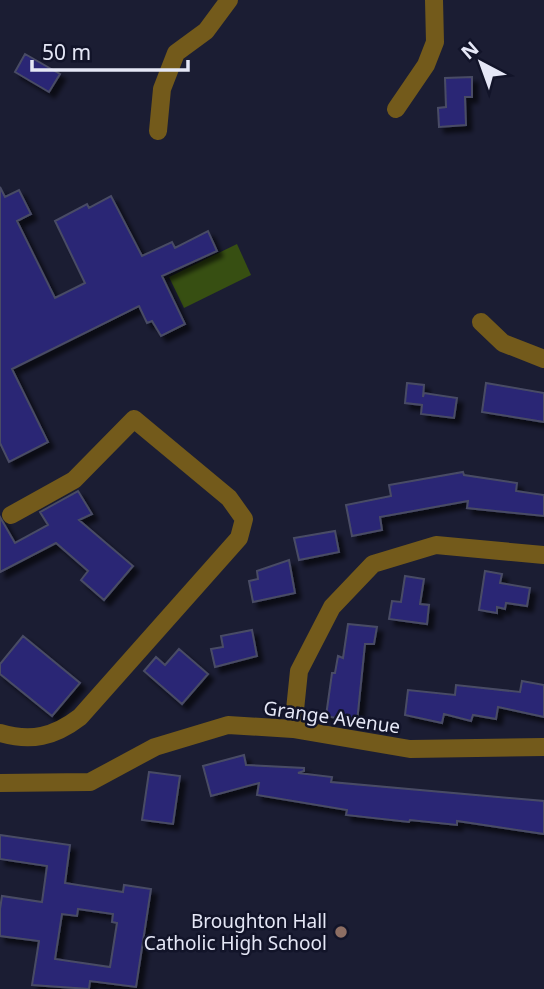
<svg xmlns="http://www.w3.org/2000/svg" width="544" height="989" viewBox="0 0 544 989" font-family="'Noto Sans',sans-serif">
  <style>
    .green { fill: #374f12 }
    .building { fill: #292674; stroke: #494c65; stroke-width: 2; fill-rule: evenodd; filter: url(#shadow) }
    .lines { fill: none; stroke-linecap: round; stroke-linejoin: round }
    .minor { stroke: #735a1b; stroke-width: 18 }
    .education-dot { fill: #8d6e63; stroke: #121429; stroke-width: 2.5 }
    .labels { text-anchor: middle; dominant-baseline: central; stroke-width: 5; stroke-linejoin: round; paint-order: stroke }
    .street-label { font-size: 19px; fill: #e5e7f6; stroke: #121429 }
    .poi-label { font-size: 19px; fill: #e5e7f6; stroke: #121429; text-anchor: end }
  </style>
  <defs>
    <filter id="shadow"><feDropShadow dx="5.5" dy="5.5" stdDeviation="2" flood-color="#0009"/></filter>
  </defs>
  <rect width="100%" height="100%" fill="#1b1d33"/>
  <!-- green -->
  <path class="green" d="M237,244L251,275L184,308L169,277Z"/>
  <!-- building -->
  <path class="building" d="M25,54L60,74L49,92L15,72Z
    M472,77V97H465L466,125L439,127L438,108L446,107L445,78Z
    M0,187L5,197L19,190L31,214L17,221L55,298L85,283L55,221L87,204L89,208L111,196L142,256L172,242L175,248L208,231L217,251L162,276L185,324L161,336L152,321L147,323L139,306L12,369L48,442L9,462L0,443Z
    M407,383L424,385L423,397L424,393L457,398L454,418L421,414L422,405L405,403Z
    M486,383L544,393V422L482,412Z
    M463,472L464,475L517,483L516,491L544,495V516L467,508L468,501L380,517L382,530L352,536L346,505L391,496L389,485Z
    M78,491L92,514L79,520L133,566L104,600L81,580L88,571L56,543L0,572V517L15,543L48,525L40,512Z
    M335,531L339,552L299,560L294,538Z
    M289,560L295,593L253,602L249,581L258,579L257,571Z
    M485,571L502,574L500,583L530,588L527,606L506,603L505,609L497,607V613L479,610Z
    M405,576L424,579L420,604L429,605L427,624L389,619L392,601L401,602Z
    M348,624L377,627L374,644H365L357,722L326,716L332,673H335L338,656L343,658Z
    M252,630L257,656L215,667L211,649L223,647L221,636Z
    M23,636L80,683L52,716L0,674V664Z
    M179,649L208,674L182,704L144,671L156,657L165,665Z
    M522,681L544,685V717L498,707L496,719L473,715L471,721L444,714L442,723L405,715L408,690L455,695L456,685L520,692Z
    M244,755L246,765L304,768V771L298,773L332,777L331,782L544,801V834L457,821V825L410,820L409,822L346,815L347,810L257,795L259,783L211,796L203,766Z
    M149,772L180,776L173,824L142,820Z
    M0,835L70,845L65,883L123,892L124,885L151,889L136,987L90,981L89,989L32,985L39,941L0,936V909L2,896L42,902L47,866L0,859ZM78,909L113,914L112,922L117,923L110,967L55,959L62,914L77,916Z"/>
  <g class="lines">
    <!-- minor -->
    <path class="minor" d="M396,109L426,65L435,42L434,0
      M158,131L162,89L176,53L206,31L229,0
      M481,322L503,343L544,359
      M293,729L299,671L332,607L373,564L436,545L544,555
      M0,733C31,742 54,737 80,717L239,538L244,519L229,498L134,419L74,480L11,515
      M0,783L90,782L155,747L228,725L293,729L410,749L544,747"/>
  </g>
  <!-- markers -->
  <circle class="education-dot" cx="341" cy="932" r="7"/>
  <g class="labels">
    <!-- street labels -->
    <g class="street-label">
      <text transform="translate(332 717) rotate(8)">Grange Avenue</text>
    </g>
    <!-- poi labels -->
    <g class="poi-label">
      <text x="327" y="921">Broughton Hall<tspan x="327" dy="22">Catholic High School</tspan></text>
    </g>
  </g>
  <!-- north arrow -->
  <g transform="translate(481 63) rotate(319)" stroke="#121429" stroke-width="5" paint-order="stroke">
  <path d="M0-5L12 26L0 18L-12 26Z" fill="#e5e7f6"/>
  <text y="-10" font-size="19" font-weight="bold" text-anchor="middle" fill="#e5e7f6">N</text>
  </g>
  <!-- scale -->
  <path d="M32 60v10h156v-10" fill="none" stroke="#e5e7f6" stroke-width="3.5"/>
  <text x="42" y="60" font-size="21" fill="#e5e7f6" stroke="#121429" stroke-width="5" paint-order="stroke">50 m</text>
</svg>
